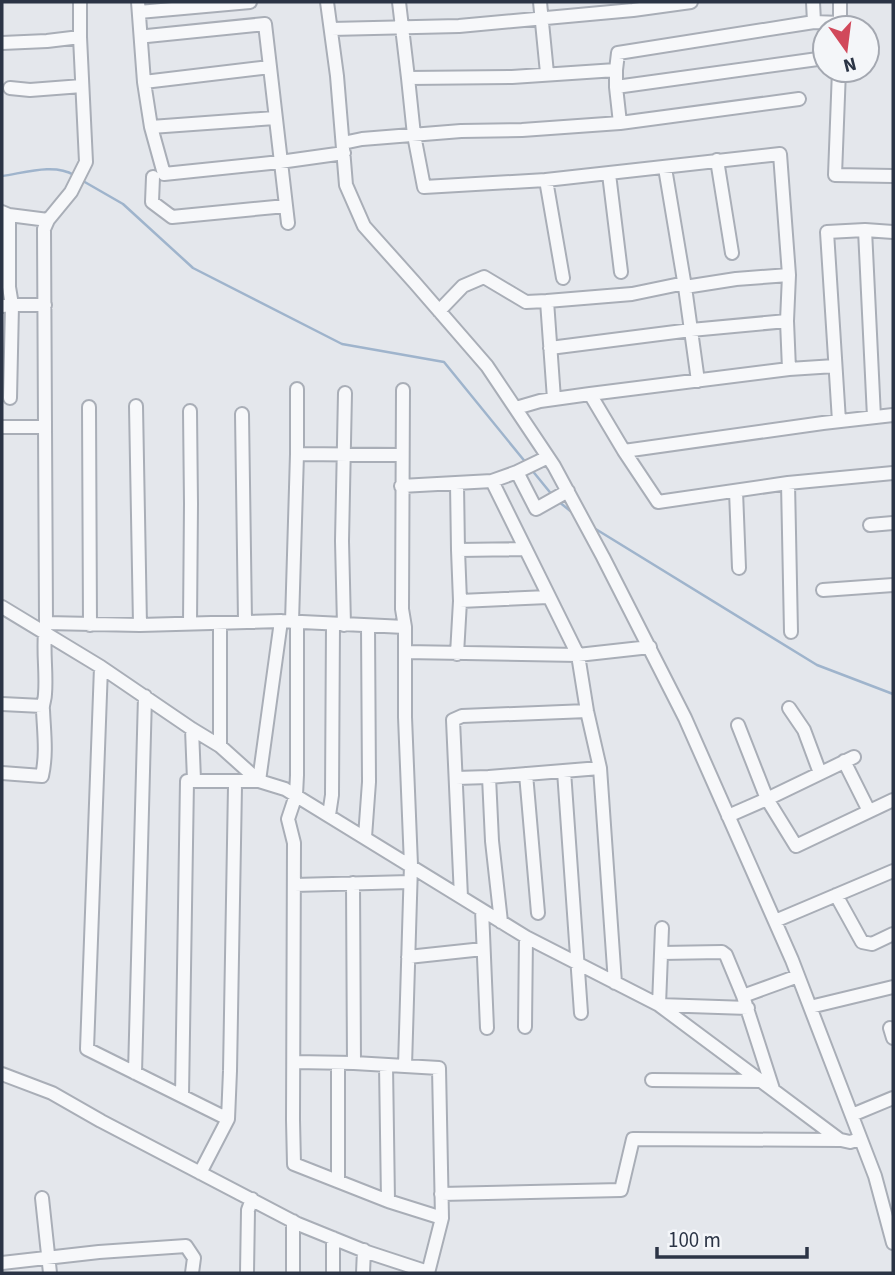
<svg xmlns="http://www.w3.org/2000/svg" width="895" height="1275" viewBox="0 0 895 1275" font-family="'Source Sans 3',sans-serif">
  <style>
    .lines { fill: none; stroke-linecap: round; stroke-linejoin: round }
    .stream { stroke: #9fb4cc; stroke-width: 2.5 }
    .minor-casing { stroke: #a9aeb7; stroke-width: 16 }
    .minor { stroke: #f7f8fa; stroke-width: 12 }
  </style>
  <rect width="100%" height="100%" fill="#e4e7ec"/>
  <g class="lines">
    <!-- stream -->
    <path class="stream" d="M2,176C24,173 54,163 74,175
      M83,181L123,204L193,268L342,344L444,362L527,464
      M531,469L553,496
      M558,501L574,514
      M594,528L817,665L893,694"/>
    <defs>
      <path id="minor" d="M138,2L144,82L151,127L164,174L280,162L344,153
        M327,2L337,76L346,185L364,226L415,283L487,366L554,466L603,557L685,718L792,960L875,1176L893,1243
        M399,2L408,78
        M540,2L547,73
        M813,2L814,22
        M139,12L250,2
        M840,28V2
        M331,29L459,26L633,10L691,2
        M147,36L265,24L270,67
        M2,43L47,41L80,37
        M839,70L835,175L893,176
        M144,82L270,67L288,223
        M616,87V70L618,53L814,22L840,23
        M10,88L30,90L82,86
        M620,123L616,87L825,58
        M151,127L275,118
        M343,143L362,139L461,131L522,130L620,123L799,99
        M717,160L732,253
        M665,168L685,287L698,381
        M609,174L621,272
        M153,177L152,202L172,217L286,206
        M546,180L563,278
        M2,212L9,215L48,220
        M9,215V287L12,305H45
        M865,230L874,417
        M685,287L736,279L789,275
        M2,306L12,305L10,398
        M439,311L463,286L484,277L526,302L547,301
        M550,348L691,330L787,321
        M789,369L835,366
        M297,389V454L402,455
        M403,390L402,609L405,627
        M590,394L789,369L787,321L789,275L780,154L546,180L424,187L414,135L408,78L512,77L616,70
        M554,399L547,301L632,294L685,283
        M136,406L140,625
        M89,407L90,625
        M516,408L540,401L590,394L624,451L823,423L893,415
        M190,411L191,504L190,623
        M242,414L245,621
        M839,421L827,232L865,230L893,232
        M2,427H44
        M624,451L658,502L788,483L893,473
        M517,472L548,457
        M492,481L578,655L587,711L600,768L615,983
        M788,483L791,632
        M457,484L458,550
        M401,486L492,481L517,472L536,509L568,491
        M736,491L739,568
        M870,525L893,523
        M525,549L458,550L460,601L548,597
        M823,590L893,585
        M2,607L101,667L192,729L220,746L259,781L281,621
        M292,622L297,454
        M46,623L140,625L281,621L405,627V652L578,655L650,647
        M344,625L342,541L345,393
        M457,654L460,601
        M101,667L87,1049L228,1119
        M2,704L42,706
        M789,708L804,730L820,773
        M738,725L767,799L854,757
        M192,729L194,780
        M220,746V623
        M844,761L869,811
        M564,771L581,1013
        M2,773L42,776C47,753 44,733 43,710C42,705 45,700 45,694C47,671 42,647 46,623L44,229L48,220L71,192L86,162L80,37V2
        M526,774L538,913
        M456,778L489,777
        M329,815L332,795L333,624
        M728,816L767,799L796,846L893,800
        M365,837L369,782L368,626
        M353,883L354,1063
        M294,885L410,882
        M836,895L862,942L872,944L893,934
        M461,897L453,720L462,716L587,711
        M482,910L487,1028
        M775,921L893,871
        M501,922L492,841L489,777L600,768
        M662,928L659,1005L840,1140
        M661,953L722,952L726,955L743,996
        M408,957L483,949
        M810,1007L893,987
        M525,1027L526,937
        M890,1028L893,1038
        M294,1062L354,1063L439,1068L442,1218L388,1201L294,1164L293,1120L294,843L288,819L296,795L297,775V623
        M338,1063V1181
        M386,1065L388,1201
        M405,1066L411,865L405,717V652
        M135,1073L145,696
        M2,1074L52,1093L101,1121L298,1224L367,1252L428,1272
        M652,1080L761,1081
        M773,1089L743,996L798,976
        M182,1096L187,781H237
        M852,1115L893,1098
        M200,1173L228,1119L230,1071L235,786L237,781H259L285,789L526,937L659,1005L748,1008
        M441,1194L621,1190L633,1139L841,1140L850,1142L860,1139
        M42,1198L50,1273
        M333,1238V1273
        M2,1263L99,1252L186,1246L194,1258L192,1273
        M247,1273L248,1210L252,1199
        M293,1273V1221
        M363,1273L364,1250
        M428,1273L442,1218"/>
    </defs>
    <!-- minor casing -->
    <use href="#minor" class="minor-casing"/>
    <!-- minor -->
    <use href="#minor" class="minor"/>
  </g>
  <!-- border -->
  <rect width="895" height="1275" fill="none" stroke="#2b3445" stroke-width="7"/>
  <!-- north arrow -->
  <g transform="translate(846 49) rotate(166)"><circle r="33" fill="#f4f6f9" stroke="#a4a8b1" stroke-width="2"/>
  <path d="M0-5L12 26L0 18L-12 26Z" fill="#d1495b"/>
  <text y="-10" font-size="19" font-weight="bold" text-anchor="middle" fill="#2b3445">N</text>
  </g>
  <!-- scale -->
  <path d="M657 1247v10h150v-10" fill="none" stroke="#2b3445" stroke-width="3.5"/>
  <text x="668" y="1247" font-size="21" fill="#2b3445" stroke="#f4f6f9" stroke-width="5" paint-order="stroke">100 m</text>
</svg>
